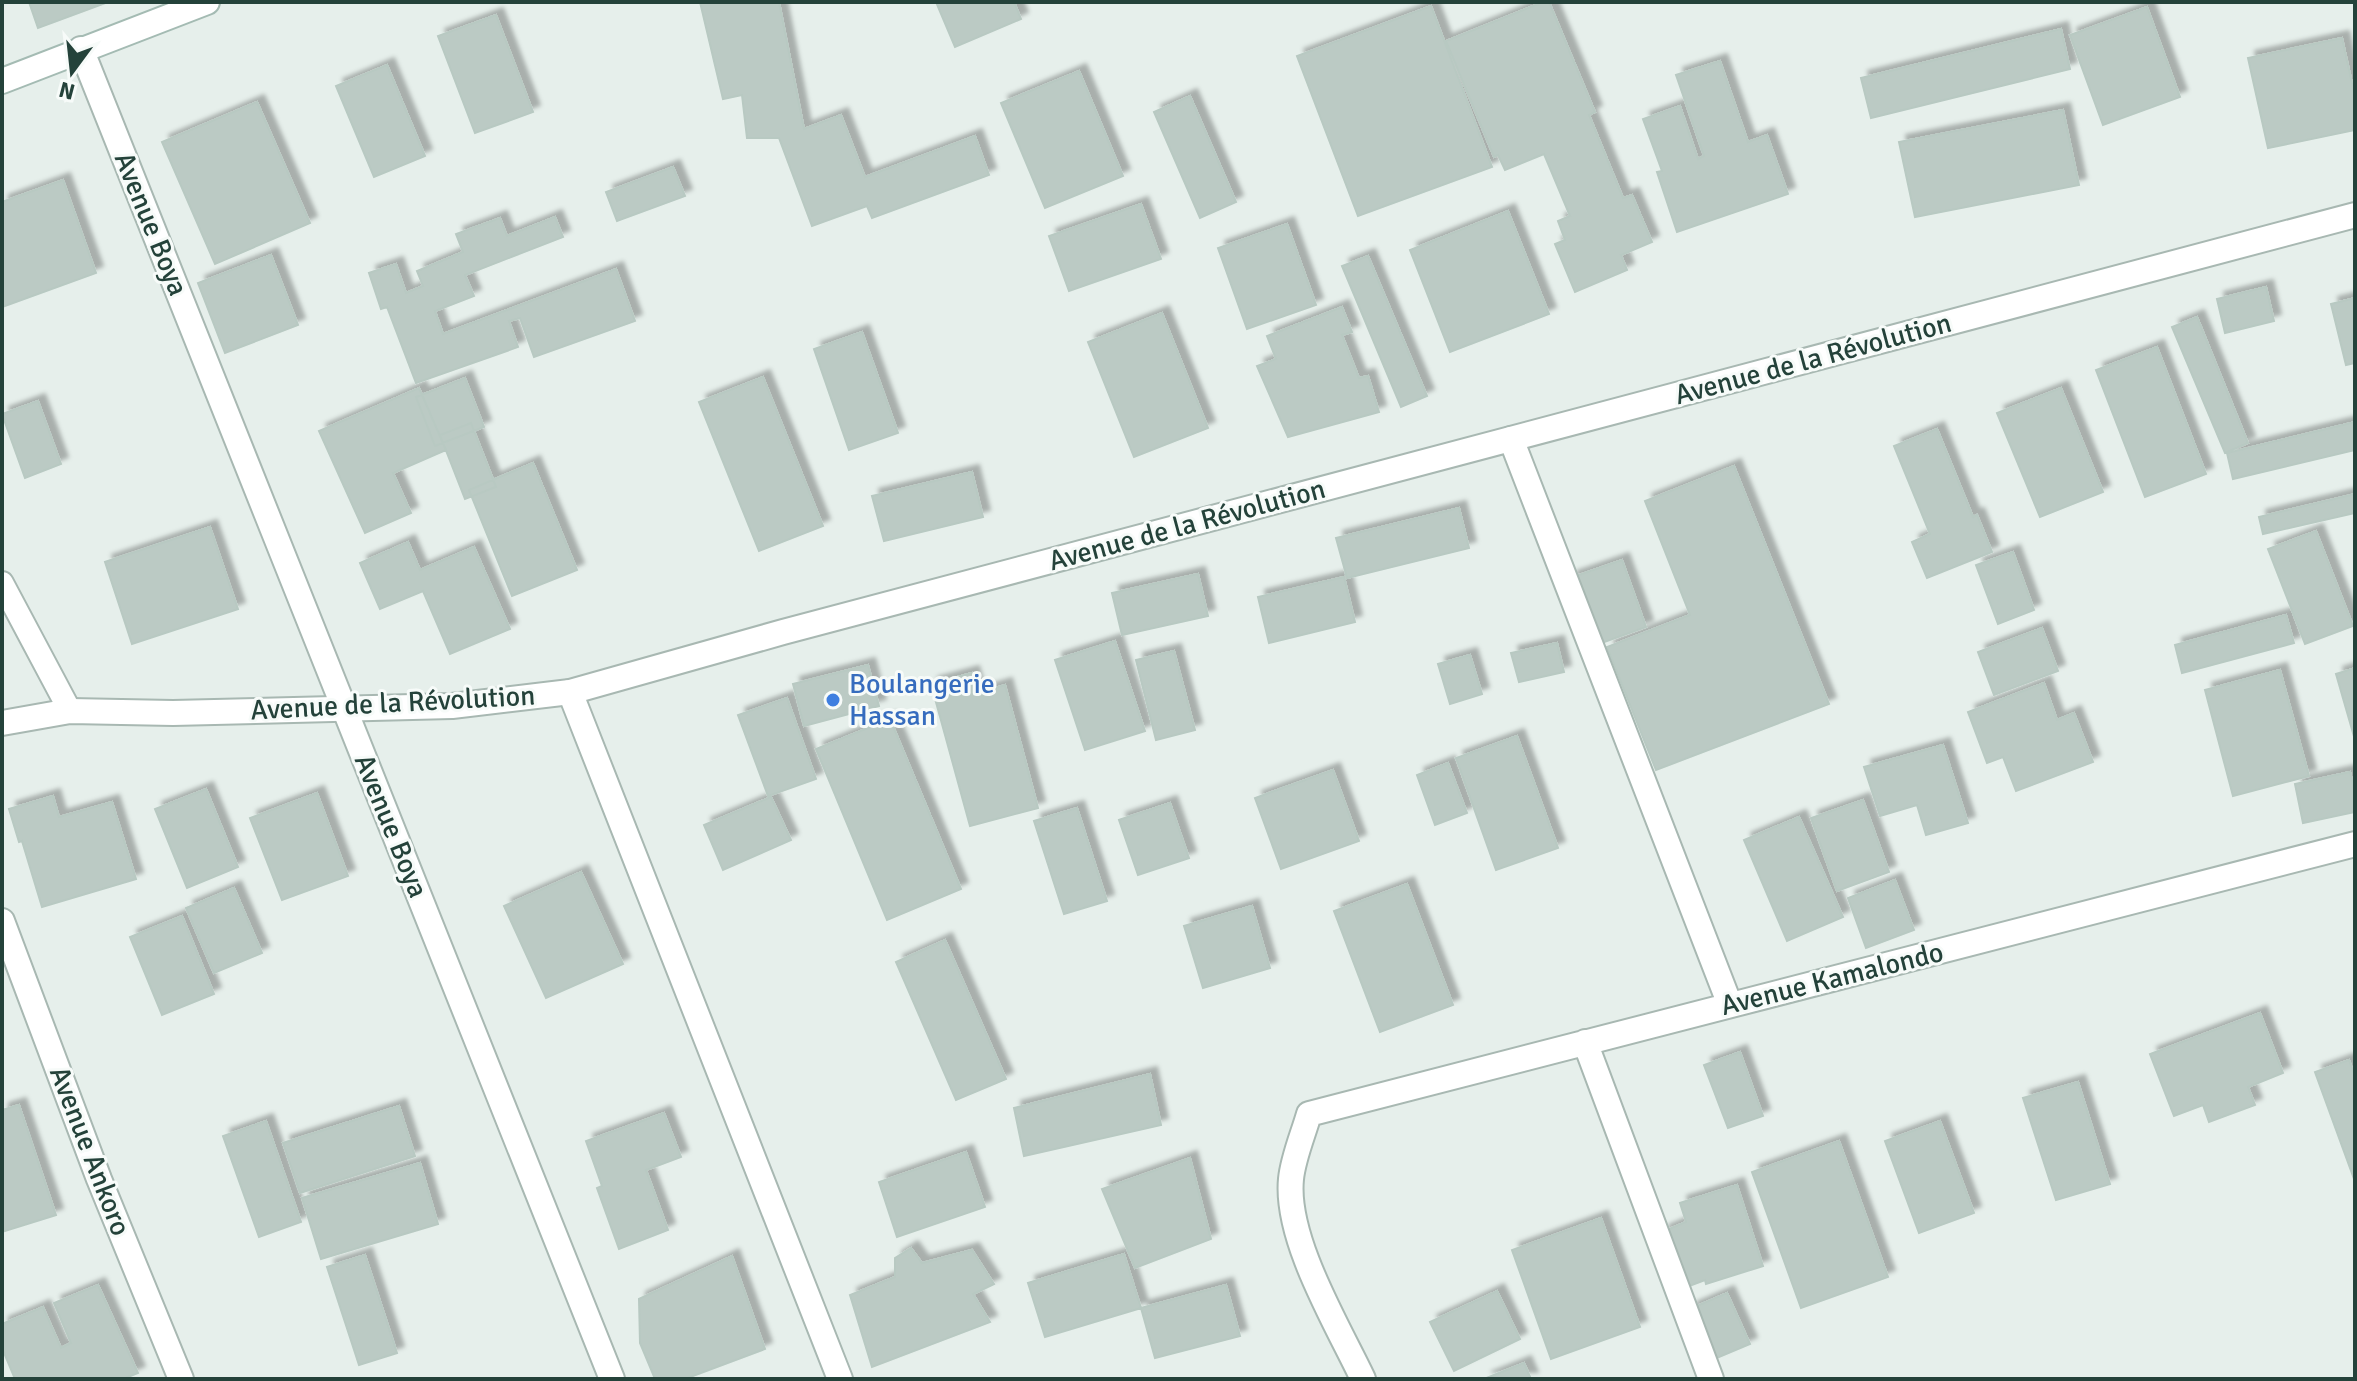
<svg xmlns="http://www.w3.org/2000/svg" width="2357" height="1381" viewBox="0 0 2357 1381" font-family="Signika,sans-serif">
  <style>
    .building { fill: #bbcac4; stroke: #b8c9c2; stroke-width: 2; filter: url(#shadow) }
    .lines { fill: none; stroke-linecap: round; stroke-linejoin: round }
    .service-casing { stroke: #a8b8b2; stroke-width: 26 }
    .minor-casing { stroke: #a8b8b2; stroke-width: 28 }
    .tertiary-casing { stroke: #a8b8b2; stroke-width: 28 }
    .secondary-casing { stroke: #a4bbb3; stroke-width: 28 }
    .service { stroke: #fff; stroke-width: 22 }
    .minor { stroke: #fff; stroke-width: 24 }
    .tertiary { stroke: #fff; stroke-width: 24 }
    .secondary { stroke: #fff; stroke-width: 24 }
    .shop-dot { fill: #3f7fe0; stroke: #f7fbf9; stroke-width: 3 }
    .labels { text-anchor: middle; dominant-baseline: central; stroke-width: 6; stroke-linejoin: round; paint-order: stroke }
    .street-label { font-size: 28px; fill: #24423a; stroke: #f7fbf9 }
    .shop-label { font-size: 28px; fill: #366cbe; stroke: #f7fbf9; text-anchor: start }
  </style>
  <defs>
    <filter id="shadow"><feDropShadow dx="7" dy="-7" stdDeviation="2" flood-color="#0004"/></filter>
  </defs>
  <rect width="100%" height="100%" fill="#e6efeb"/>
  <!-- building -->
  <path class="building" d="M29,2H108L38,28Z
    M700,2H779L804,129L841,115L865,177L975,136L989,175L872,218L867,206L812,226L779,138H747L742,95L723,99Z
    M936,2H1014L1021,19L955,47Z
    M1543,2H1549L1595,112L1589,115L1623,198L1632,195L1652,242L1621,255L1627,270L1575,292L1555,244L1565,240L1558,221L1570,216L1544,154L1505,170L1498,155L1494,157L1446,41Z
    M1431,6L1492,167L1358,216L1297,56Z
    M2147,7L2180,97L2103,125L2070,35Z
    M496,15L533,112L475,133L438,36Z
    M2061,29L2070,69L1871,118L1861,78Z
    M2342,38L2355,97V130L2268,148L2248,58Z
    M1720,61L1748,142L1767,135L1788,194L1677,232L1657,172L1662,171L1643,119L1680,106L1698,159L1704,156L1676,75Z
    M387,65L425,156L374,177L336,86Z
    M1079,71L1123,176L1045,208L1001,103Z
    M1190,96L1236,202L1200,218L1154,112Z
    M257,102L310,223L215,264L162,142Z
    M2063,110L2079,185L1915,217L1899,142Z
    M673,167L685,196L617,221L606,192Z
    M63,180L96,273L2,307V202Z
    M1141,204L1161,259L1069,291L1049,236Z
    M1508,211L1549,314L1450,352L1410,250Z
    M555,217L563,237L465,275L474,296L435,311L443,334L616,269L635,321L534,357L520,318L509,321L518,347L416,383L387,307L381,309L369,273L396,264L406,293L423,286L417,271L463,252L456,234L500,218L507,236Z
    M1287,224L1316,305L1247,329L1218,248Z
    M271,255L298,325L225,353L198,283Z
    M1368,256L1427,396L1401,407L1342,266Z
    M2266,287L2274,321L2225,333L2217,299Z
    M2355,298V363L2346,365L2331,304Z
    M1342,307L1352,332L1342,335L1359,378L1368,376L1379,412L1288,437L1257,366L1276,359L1267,336Z
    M1162,313L1208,428L1134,457L1088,342Z
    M2197,317L2248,443L2225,453L2172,327Z
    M862,332L898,433L849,450L814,349Z
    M2157,347L2206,474L2145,497L2096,370Z
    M763,377L823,526L759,551L699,402Z
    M465,378L484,427L435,446L416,397Z
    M419,388L446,450L393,473L411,513L365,533L319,431Z
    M2061,388L2103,492L2040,517L1997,413Z
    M38,401L61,464L25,478L2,414Z
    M2355,422V450L2233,479L2227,453Z
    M471,423L496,487L465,499L440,435Z
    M1937,429L1973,517L1977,515L1992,552L1927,578L1912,542L1930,534L1894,446Z
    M533,463L577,570L512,596L469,490Z
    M1734,466L1829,704L1656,770L1607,647L1690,615L1645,501Z
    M972,472L983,517L884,541L872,496Z
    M2355,494V513L2263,534L2259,517Z
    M1459,508L1469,548L1347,578L1336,538Z
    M210,527L238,609L132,644L105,562Z
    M2316,531L2353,626L2305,644L2268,549Z
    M408,542L420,570L474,547L510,629L450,654L423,591L380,609L360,563Z
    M2013,552L2034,610L1998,624L1976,565Z
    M1622,560L1646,627L1596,645L1570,578Z
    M1198,574L1208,616L1122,635L1112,593Z
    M1344,577L1355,622L1269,643L1258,597Z
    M2286,615L2294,643L2182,673L2175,645Z
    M2042,628L2058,671L1994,695L1978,652Z
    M1115,641L1145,731L1085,750L1055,660Z
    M1557,643L1564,672L1519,682L1511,653Z
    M1174,651L1195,730L1156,740L1136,660Z
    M1470,655L1482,694L1450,704L1438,664Z
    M868,665L879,706L804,726L793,684Z
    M2355,668V740L2336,674Z
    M2280,670L2309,776L2233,796L2205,690Z
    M972,673L978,693L1005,685L1038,808L970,826L931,684Z
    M2044,683L2057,720L2074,713L2093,762L2016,791L2003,757L1987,763L1968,712Z
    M787,698L816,779L768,796L738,715Z
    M890,719L961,889L887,920L816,749Z
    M1517,736L1558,848L1496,870L1456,758Z
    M1943,745L1968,823L1926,835L1917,805L1880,816L1864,767Z
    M1448,763L1467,813L1435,825L1417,775Z
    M1333,770L1359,841L1281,869L1255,798Z
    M2350,772L2355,793V812L2303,823L2295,784Z
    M206,789L238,867L187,888L155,809Z
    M317,793L348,876L282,900L250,818Z
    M53,796L59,817L112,802L136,879L42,907L22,841L19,842L9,809Z
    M771,797L791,840L723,870L704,825Z
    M1863,800L1889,872L1837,891L1811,818Z
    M1170,803L1189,858L1138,875L1119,820Z
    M1077,808L1107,901L1064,914L1034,821Z
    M1799,817L1843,917L1787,941L1744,840Z
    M581,872L623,964L546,998L504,906Z
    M1895,880L1914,930L1866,948L1848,898Z
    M1407,884L1453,1005L1380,1032L1334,911Z
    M234,888L262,953L214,973L186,908Z
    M1252,906L1270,968L1203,988L1184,926Z
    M182,916L214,994L162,1015L130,937Z
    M945,940L1006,1079L956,1100L896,962Z
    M2260,1013L2283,1073L2248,1087L2255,1105L2209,1122L2203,1105L2174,1116L2150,1054Z
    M1740,1052L1763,1116L1728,1128L1704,1065Z
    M2349,1060L2355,1077L2354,1179L2315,1072Z
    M1150,1074L1161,1125L1024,1156L1014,1108Z
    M2078,1082L2110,1184L2056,1200L2023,1098Z
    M19,1105L56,1215L2,1232V1110Z
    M399,1106L415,1156L300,1193L283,1143Z
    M664,1113L681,1157L646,1170L668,1230L619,1249L597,1188L602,1186L586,1141Z
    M266,1121L301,1222L259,1237L223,1136Z
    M1940,1121L1974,1213L1919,1233L1885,1141Z
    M1839,1141L1888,1277L1801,1308L1752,1172Z
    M966,1152L985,1207L897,1237L879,1182Z
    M1190,1158L1211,1239L1135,1268L1102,1189Z
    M420,1163L438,1224L321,1259L302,1198Z
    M1737,1185L1763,1266L1706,1284L1705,1280L1684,1288L1662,1232L1686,1222L1680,1203Z
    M1601,1218L1640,1327L1551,1359L1512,1250Z
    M911,1248L922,1263L972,1250L994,1284L973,1294L990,1322L872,1367L850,1295L895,1277V1258Z
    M1124,1254L1141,1308L1045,1337L1028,1283Z
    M365,1255L397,1353L359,1365L327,1267Z
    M732,1256L765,1349L685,1379H655L640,1343L639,1299Z
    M98,1285L138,1373L123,1379H15L2,1348V1324L43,1307L61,1348L71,1343L54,1303Z
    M1226,1285L1240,1336L1155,1358L1141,1308Z
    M1497,1291L1520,1339L1454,1371L1430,1322Z
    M1727,1293L1750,1344L1712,1360L1690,1309Z
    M1524,1363L1531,1379H1484Z"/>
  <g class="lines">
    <defs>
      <path id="service" d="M2,583L70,711"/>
      <path id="minor" d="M81,49L612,1379
        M1511,439L1730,1005
        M570,692L840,1379
        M2,921L99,1179L181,1379
        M1585,1042L1711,1379
        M1363,1379C1338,1326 1285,1239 1291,1179C1293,1158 1303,1135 1309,1114L2355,844"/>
      <path id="tertiary" d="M2,723L70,711L173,713L452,706L570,692L783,632L2355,215"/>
      <path id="secondary" d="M2,81L207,2"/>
    </defs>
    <!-- service casing -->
    <use href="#service" class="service-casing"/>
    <!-- minor casing -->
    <use href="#minor" class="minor-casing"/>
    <!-- tertiary casing -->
    <use href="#tertiary" class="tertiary-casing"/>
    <!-- secondary casing -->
    <use href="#secondary" class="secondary-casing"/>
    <!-- service -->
    <use href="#service" class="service"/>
    <!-- minor -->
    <use href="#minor" class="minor"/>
    <!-- tertiary -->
    <use href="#tertiary" class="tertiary"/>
    <!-- secondary -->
    <use href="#secondary" class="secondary"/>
  </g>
  <!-- markers -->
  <circle class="shop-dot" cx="833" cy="700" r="8"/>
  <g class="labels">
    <!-- street labels -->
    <g class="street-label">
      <text transform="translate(151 224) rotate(68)">Avenue Boya</text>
      <text transform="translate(1813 359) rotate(-15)">Avenue de la Révolution</text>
      <text transform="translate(1187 525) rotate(-15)">Avenue de la Révolution</text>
      <text transform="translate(393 703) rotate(-3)">Avenue de la Révolution</text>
      <text transform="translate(391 826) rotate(68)">Avenue Boya</text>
      <text transform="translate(1832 979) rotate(-14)">Avenue Kamalondo</text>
      <text transform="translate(90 1151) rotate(69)">Avenue Ankoro</text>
    </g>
    <!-- shop labels -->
    <g class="shop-label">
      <text x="849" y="684">Boulangerie<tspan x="849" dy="32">Hassan</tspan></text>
    </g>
  </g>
  <!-- border -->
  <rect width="2357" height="1381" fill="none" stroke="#24423a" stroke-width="8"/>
  <!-- north arrow -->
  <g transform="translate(72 72) rotate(195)" stroke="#f7fbf9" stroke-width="6" paint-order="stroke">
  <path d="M0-6L14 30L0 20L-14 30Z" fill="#24423a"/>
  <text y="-12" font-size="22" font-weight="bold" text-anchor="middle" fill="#24423a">N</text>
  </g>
</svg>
